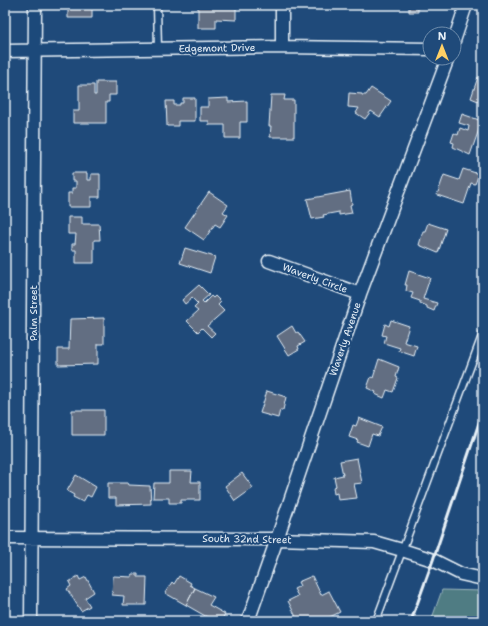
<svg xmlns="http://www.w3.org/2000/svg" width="488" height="626" viewBox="0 0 488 626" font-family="'Shantell Sans',sans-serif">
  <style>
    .green { fill: #507b83; stroke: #9cb6be }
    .building { fill: #626e82; stroke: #e8f1f8 }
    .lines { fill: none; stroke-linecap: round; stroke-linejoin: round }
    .lane-casing { stroke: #e8f1f8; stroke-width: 9 }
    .street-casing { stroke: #e8f1f8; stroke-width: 15 }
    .lane { stroke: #1f4a7a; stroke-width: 6 }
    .street { stroke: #1f4a7a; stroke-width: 12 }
    .rail { stroke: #e8f1f8; stroke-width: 3 }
    .labels { text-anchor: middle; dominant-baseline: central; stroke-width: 4; stroke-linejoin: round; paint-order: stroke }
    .street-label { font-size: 10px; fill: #e8f1f8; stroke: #1f4a7a }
  </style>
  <rect width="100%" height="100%" fill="#1f4a7a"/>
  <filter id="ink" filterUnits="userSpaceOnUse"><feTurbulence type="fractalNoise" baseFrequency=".025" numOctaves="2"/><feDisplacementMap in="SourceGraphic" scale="8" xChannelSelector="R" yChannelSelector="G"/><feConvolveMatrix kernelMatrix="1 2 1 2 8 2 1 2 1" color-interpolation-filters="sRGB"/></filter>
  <g filter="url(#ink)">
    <!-- green -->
    <path class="green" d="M442,590L483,591V621H431Z"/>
    <!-- building -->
    <path class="building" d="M68,5H103V6H92V18H68Z
      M198,5H236V20L216,19V28H198Z
      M306,5H330V8H306Z
      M330,5H347V8H330Z
      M409,5H418V12H409Z
      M478,77L483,79V103L471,98Z
      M96,82H116V95H109V102H106V123H73V111H79V85H94V95H96Z
      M371,88L391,101L380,117L371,111L365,119L356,113L359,108L348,107L349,93L362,94V95H366Z
      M271,95H285L284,100H294V137H270L271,126H269Z
      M183,98H195V121H178V126H167L166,101H174V105H180V103H183Z
      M228,98V102L247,101V122H240V138H225V125H209V121H200V107H208V99Z
      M462,114L482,121L470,155L453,147L454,143L451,142L454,133L458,135L460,128L468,131L469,126L459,123Z
      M463,169L479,174L475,184L471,183L464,204L437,195L444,175L459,180Z
      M72,173H87V180H91V174H100V197H91V207H68V193H72V188H76V181H72Z
      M350,191L352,204L350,205L352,213L339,215V212L323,215L324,217L312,219L307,199Z
      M209,192L228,205L223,212L228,215L220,227L215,224L204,240L185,227Z
      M68,217H82V224H99L100,240H94V263H76V250H72V244H75L76,234H68Z
      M428,223L446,229L438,253L419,245L423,231H425Z
      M185,248L215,257L210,273L180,263Z
      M409,271L430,278L423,299L437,303L434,311L427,308V306L420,303V301L411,298L413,293L406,291L407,285H405Z
      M199,285L209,295L202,301L204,303L211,296L213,298L215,296L221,302L218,305L224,311L207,326L215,333L211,337L202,328L198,332L187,321L198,311L194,308L198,304L192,298L185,304L182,300Z
      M104,318V344H98V364L58,365V349H69L70,319Z
      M391,320L409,326L404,342L417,346L414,356L399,351L400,348L384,343L386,336L382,335L385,324L389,326Z
      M292,326L296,333L298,332L305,342L298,346L299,349L289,355L277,336Z
      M379,359L399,367L396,377L398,378L393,392L387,390L384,398L375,394L376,392L367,388L371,377L373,378Z
      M267,391L286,397L283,410H280L278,418L260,413Z
      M72,410H104V435H72Z
      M359,418L382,427L378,436L372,434L368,446L357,442L358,440L349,437L353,425L356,426Z
      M357,458L362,483L354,484L357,498L338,500L337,493L334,494L333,487L336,486L334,477L343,475L340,461Z
      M169,471H192L191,482H200V500H181V503H169V498H153L154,483H169Z
      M242,473L253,488L235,501L225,486Z
      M76,475L96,487L91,497L87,495L83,502L73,497L74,495L67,491Z
      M108,483H128L129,485L150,486L151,504L116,505V498H108Z
      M132,574H138V577H147L146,605H123L124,596L112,595L113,576L132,577Z
      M78,576L80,580L86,577L94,592L85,598L90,606L81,611L67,589L71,586L69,582Z
      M179,576L191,583L190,585L195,588L186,605L165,593L172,582L174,584Z
      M312,576L321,595L329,591L340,612L322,621H314L312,618L306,621H298L288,601L298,596L294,589L300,586L298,582Z
      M195,588L214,597L209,605L225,614L221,621H214L186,605Z"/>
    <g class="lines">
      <defs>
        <path id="lane" d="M157,5L158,49
          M376,621L483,333"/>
        <path id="street" d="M282,5V47
          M454,41L466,5
          M5,51L282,47L430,49
          M269,261L360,294
          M5,538L277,539L374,542L402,550L433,560L461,574L483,579
          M31,621L35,5
          M248,621L277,539L360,294L448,58"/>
      </defs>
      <!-- lane casing -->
      <use href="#lane" class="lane-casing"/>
      <!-- street casing -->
      <use href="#street" class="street-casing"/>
      <!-- lane -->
      <use href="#lane" class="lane"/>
      <!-- street -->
      <use href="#street" class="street"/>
      <!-- rail -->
      <path class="rail" d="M411,621L433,560L483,411"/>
    </g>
  </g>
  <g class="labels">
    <!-- street labels -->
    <g class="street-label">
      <text transform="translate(217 48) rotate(-1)">Edgemont Drive</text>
      <text transform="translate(315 278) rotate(20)">Waverly Circle</text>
      <text transform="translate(33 313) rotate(-90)">Palm Street</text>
      <text transform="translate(345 339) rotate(-71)">Waverly Avenue</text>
      <text transform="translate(247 539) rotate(1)">South 32nd Street</text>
    </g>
  </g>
  <!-- margin -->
  <rect width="488" height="626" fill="none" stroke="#1f4a7a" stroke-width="20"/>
  <rect x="10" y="10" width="468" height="606" fill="none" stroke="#e8f1f8" stroke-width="1.5" filter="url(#ink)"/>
  <!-- north arrow -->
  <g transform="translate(442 46)"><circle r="19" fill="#1f4a7a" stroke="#6f8dac"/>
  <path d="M0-3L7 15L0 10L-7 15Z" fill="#ffd166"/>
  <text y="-6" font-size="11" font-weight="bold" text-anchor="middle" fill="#e8f1f8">N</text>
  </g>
</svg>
